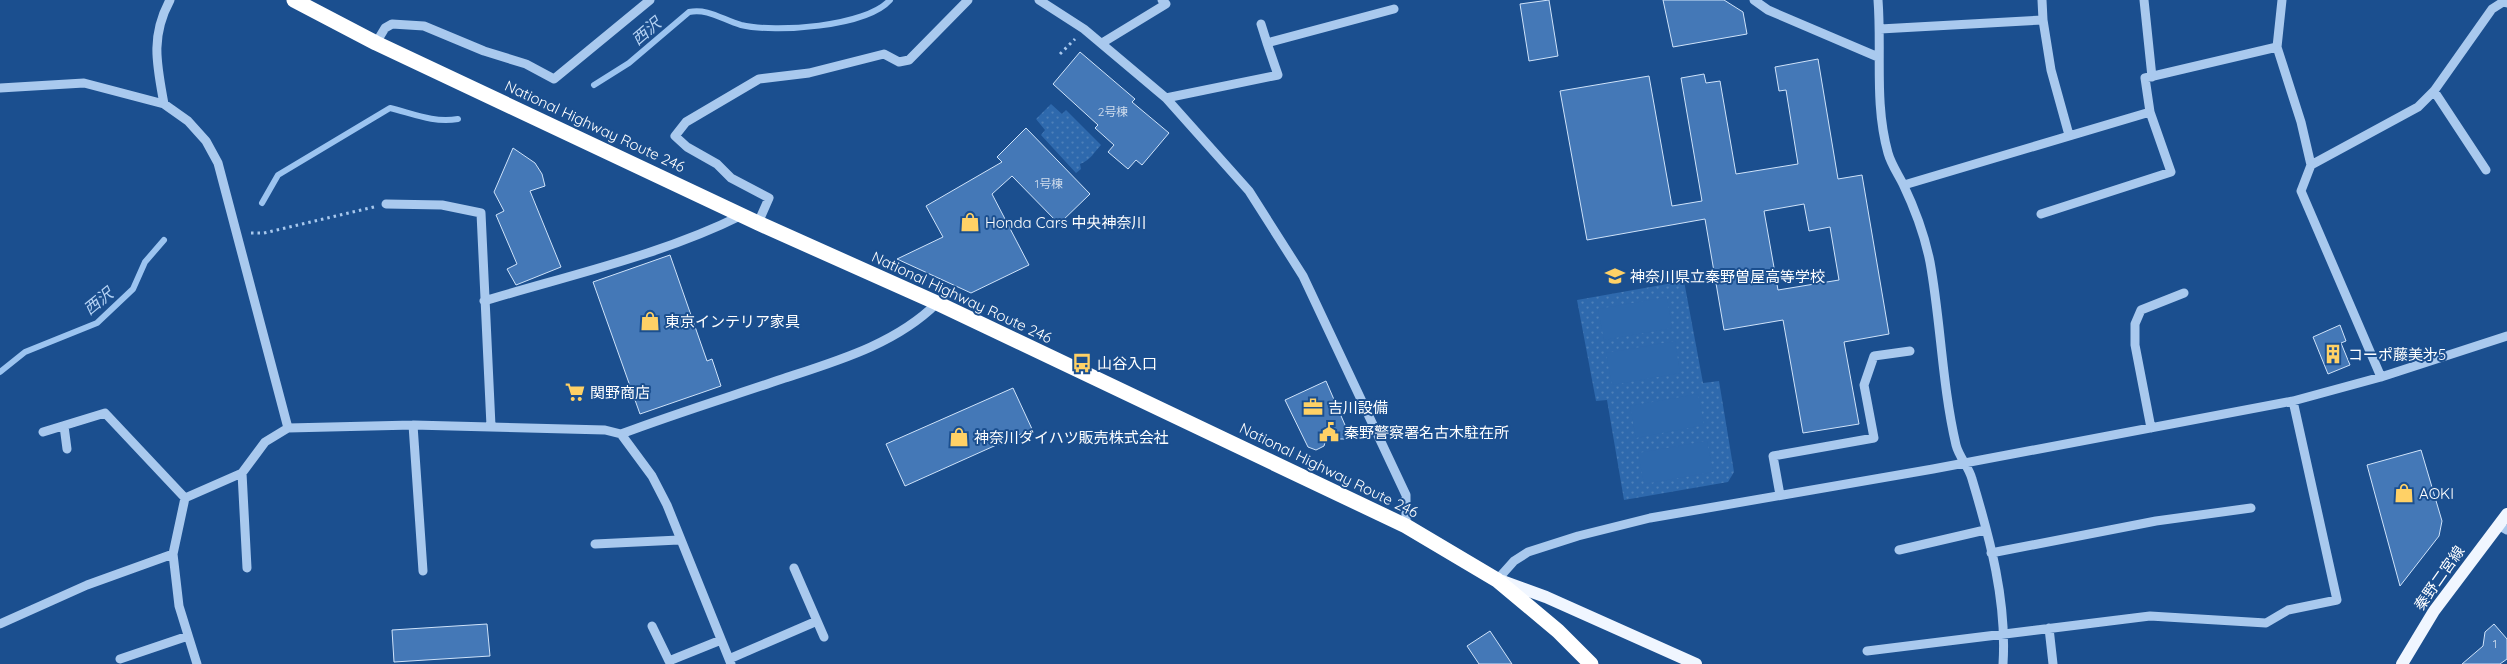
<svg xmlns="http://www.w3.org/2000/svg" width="2507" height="664" viewBox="0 0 2507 664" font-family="Quicksand,'Noto Sans JP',sans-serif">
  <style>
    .park { fill: url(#park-dots) }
    .garden { fill: #2e69ad }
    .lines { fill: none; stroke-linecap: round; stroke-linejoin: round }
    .stream { stroke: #9cc4f0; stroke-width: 6 }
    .building { fill: #4478b7; stroke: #cfe3fa; fill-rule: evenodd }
    .path { stroke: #a9c9ee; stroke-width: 3; stroke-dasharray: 2.5 4; stroke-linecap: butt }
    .minor { stroke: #a9c9ee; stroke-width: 9 }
    .major { stroke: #f0f6ff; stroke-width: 12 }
    .highway { stroke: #fff; stroke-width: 15 }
    .labels { text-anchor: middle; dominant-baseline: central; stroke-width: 4; stroke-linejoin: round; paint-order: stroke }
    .number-label { font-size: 12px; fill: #d0dded }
    .street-label { font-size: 15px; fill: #fff; stroke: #1b4f8f }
    .poi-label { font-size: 15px; fill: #fff; stroke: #1b4f8f; text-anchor: start }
    .water-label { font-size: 16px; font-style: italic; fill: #b5d3f5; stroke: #1b4f8f }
  </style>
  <defs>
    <pattern id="park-dots" width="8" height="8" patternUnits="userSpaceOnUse" patternTransform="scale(1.25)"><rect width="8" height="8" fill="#2e69ad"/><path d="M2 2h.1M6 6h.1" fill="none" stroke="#4d80b9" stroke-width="1.8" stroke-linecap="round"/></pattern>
  </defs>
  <rect width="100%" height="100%" fill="#1b4f8f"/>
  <!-- park -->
  <path class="park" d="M1051,104L1062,114L1066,110L1101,145C1095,151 1090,161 1080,164L1081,169L1076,173L1041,135L1045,130L1036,119Z
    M1684,281L1703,383L1719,381L1734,472L1728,482L1624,500L1607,400L1596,401L1577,300Z"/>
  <!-- garden -->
  <path class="garden" d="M1667,297L1672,328L1604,340L1598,309Z
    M1675,341L1680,373L1612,385L1606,353Z
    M1698,394L1704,425L1636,438L1630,406Z
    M1707,441L1713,472L1644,484L1638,453Z"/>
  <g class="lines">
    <!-- stream -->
    <path class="stream" d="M594,85L629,63L689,12C708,8 723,20 741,25C775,33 866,27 890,0
      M262,203L278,175L390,108C414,114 433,123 458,119
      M0,372L25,352L97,323L133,289L145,262L164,240"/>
  </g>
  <!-- building -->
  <path class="building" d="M1549,0L1558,56L1529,61L1520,4Z
    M1663,0H1724L1743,12L1747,34L1673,47Z
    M1080,52L1135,99L1132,102L1169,133L1142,165L1136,160L1128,169L1108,152L1114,145L1095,128L1098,125L1053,84Z
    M1818,59L1838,179L1862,175L1889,334L1844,342L1859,424L1803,433L1783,320L1724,330L1705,219L1587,240L1560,91L1649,76L1672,206L1702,201L1681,78L1704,74L1706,83L1720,81L1736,174L1798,164L1786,90L1779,91L1775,67ZM1804,204L1809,231L1830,227L1839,280L1778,290L1764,211Z
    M1026,128L1090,194L1059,224L1012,176L992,194L1029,265L971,293L897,259L943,237L926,206L1002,162L997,157Z
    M513,148L535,163L542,174L545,186L530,191L561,267L516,285L507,269L517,264L496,215L504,211L494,192Z
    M670,255L707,361L712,359L721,386L640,414L593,282Z
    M2340,325L2346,341L2341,343L2350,365L2328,374L2313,337Z
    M1326,381L1351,439H1326L1324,446L1316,450L1308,447L1285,400Z
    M1013,388L1032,429L905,486L886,444Z
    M2421,450L2442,521L2439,536L2400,586L2367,465Z
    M487,624L490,656L394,662L392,630Z
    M2494,624L2507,639V659L2500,664H2462L2483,646L2485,632Z
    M1490,631L1512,664H1479L1467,646Z"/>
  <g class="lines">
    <!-- path -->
    <path class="path" d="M1060,54L1075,39
      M251,233H264L374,207"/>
    <!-- minor -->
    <path class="minor" d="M1039,0L1084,29L1166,98L1249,191L1303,276L1406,495V526
      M1754,0L1768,10L1878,57
      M1878,0C1882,52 1874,103 1888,153C1891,164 1898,174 1903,184C1914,207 1925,237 1930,262C1941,323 1942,385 1956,445C1959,457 1969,467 1972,479C1990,539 2007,601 2003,664
      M2042,0L2043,20
      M2144,0L2152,77
      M2282,0L2277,47L2301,122L2311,165L2301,191L2381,377
      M1261,24L1267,43
      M1880,29L2043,20L2051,70L2069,135
      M376,43L385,28L392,24L424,26L484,51L526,64L554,79L650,0
      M1102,43L1166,4L1162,0
      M0,88L84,83L164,104L188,121L206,141L218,163L288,428
      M2434,91L2486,170
      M1166,98L1278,75L1267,43L1394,9
      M164,104C157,65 150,37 170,0
      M2311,165L2418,107L2434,91L2492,9L2503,2L2507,3
      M1904,185L2150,112
      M386,204L442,205L481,213L491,426
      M2041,214L2171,172L2150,112L2145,78L2277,47
      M758,223L769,198L731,178L717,164L687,147L675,136L686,122L759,79L809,73L884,54L899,62L909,60L968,0
      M484,301C570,275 662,255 742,215
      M413,425L423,571
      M64,426L67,449
      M2151,428L2135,345V324L2141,310L2184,293
      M43,432L105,413L185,498
      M621,434L652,476L667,505L731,664
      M242,473L247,568
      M1780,495L1773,456L1874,438L1864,385L1874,356L1910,351
      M2498,525L2507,530
      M595,544L679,540
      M1899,550L1985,530
      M1991,553L2156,521L2251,508
      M794,568L824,637
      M1497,580L1514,561L1528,552L1578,536L1650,518L1933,469L2293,401L2381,377L2507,336
      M0,624L87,585L173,554
      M652,626L669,661L721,640
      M2049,628L2053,664
      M1867,651L2150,616L2266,623L2288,610L2337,600L2293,401
      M120,659L188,636
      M729,659L817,621
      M197,664L179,606L173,554L185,498L242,473L265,442L288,428L413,425L605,430L621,434C674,414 729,397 782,379C837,361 896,344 937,303"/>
    <!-- major -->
    <path class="major" d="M1502,581L1546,597L1696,664
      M2402,664L2434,611L2507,514"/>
    <!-- highway -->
    <path class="highway" d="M294,0L376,43L758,223L937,303L1406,526L1497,580L1558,631L1591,664"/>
  </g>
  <!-- icons -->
  <defs>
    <symbol id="shop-bare" viewBox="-9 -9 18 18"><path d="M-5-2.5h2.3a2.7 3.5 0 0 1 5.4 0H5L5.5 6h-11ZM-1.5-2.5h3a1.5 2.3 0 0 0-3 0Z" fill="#ffd166" stroke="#1b4f8f" stroke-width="2.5" paint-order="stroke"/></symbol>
    <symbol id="school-bare" viewBox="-9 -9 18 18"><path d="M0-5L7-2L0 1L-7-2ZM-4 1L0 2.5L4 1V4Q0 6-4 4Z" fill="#ffd166" stroke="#1b4f8f" stroke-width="2.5" paint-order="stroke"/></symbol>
    <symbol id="building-bare" viewBox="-9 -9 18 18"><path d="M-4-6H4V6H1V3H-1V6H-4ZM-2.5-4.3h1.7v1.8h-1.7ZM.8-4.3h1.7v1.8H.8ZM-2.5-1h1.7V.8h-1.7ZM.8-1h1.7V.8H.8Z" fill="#ffd166" stroke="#1b4f8f" stroke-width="2.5" paint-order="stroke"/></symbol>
    <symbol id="bus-bare" viewBox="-9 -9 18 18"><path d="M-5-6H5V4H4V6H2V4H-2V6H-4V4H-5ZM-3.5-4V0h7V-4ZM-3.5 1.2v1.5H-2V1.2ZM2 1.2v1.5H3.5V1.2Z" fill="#ffd166" stroke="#1b4f8f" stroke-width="2.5" paint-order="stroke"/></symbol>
    <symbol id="supermarket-bare" viewBox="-9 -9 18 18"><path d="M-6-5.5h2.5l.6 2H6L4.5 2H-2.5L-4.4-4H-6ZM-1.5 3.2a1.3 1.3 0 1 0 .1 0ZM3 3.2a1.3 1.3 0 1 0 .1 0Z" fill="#ffd166" stroke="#1b4f8f" stroke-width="2.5" paint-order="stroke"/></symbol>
    <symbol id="office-bare" viewBox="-9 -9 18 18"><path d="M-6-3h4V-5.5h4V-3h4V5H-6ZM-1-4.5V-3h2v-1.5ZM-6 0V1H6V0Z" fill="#ffd166" stroke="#1b4f8f" stroke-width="2.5" paint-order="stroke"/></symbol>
    <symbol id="civic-bare" viewBox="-9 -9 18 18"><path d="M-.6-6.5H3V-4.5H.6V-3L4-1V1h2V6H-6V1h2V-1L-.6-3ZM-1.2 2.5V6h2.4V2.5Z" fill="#ffd166" stroke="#1b4f8f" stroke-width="2.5" paint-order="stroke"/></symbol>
  </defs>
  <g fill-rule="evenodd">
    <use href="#shop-bare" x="956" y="208" width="28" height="28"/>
    <use href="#school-bare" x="1601" y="262" width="28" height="28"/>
    <use href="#shop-bare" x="636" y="307" width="28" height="28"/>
    <use href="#building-bare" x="2319" y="340" width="28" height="28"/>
    <use href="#bus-bare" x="1068" y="349" width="28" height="28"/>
    <use href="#supermarket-bare" x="561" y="378" width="28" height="28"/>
    <use href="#office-bare" x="1299" y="393" width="28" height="28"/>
    <use href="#civic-bare" x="1315" y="418" width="28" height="28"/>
    <use href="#shop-bare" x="945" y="423" width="28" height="28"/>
    <use href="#shop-bare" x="2390" y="479" width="28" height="28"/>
  </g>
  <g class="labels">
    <!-- number labels -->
    <g class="number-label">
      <text x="1113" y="111">2号棟</text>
      <text x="1049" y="183">1号棟</text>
      <text x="2495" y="643">1</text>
    </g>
    <!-- street labels -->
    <g class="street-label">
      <text transform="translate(595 126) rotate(25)">National Highway Route 246</text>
      <text transform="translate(962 297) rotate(25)">National Highway Route 246</text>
      <text transform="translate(1329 470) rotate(26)">National Highway Route 246</text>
      <text transform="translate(2439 578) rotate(-55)">秦野二宮線</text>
    </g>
    <!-- poi labels -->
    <g class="poi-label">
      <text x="985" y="222">Honda Cars 中央神奈川</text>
      <text x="1630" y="276">神奈川県立秦野曽屋高等学校</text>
      <text x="665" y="321">東京インテリア家具</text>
      <text x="2348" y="354">コーポ藤美㐧5</text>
      <text x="1097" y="363">山谷入口</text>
      <text x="590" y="392">関野商店</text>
      <text x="1328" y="407">吉川設備</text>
      <text x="1344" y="432">秦野警察署名古木駐在所</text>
      <text x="974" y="437">神奈川ダイハツ販売株式会社</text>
      <text x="2419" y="493">AOKI</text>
    </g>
    <!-- water labels -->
    <g class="water-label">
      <text transform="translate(646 31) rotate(-40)">西沢</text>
      <text transform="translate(98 301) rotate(-39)">西沢</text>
    </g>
  </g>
</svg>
